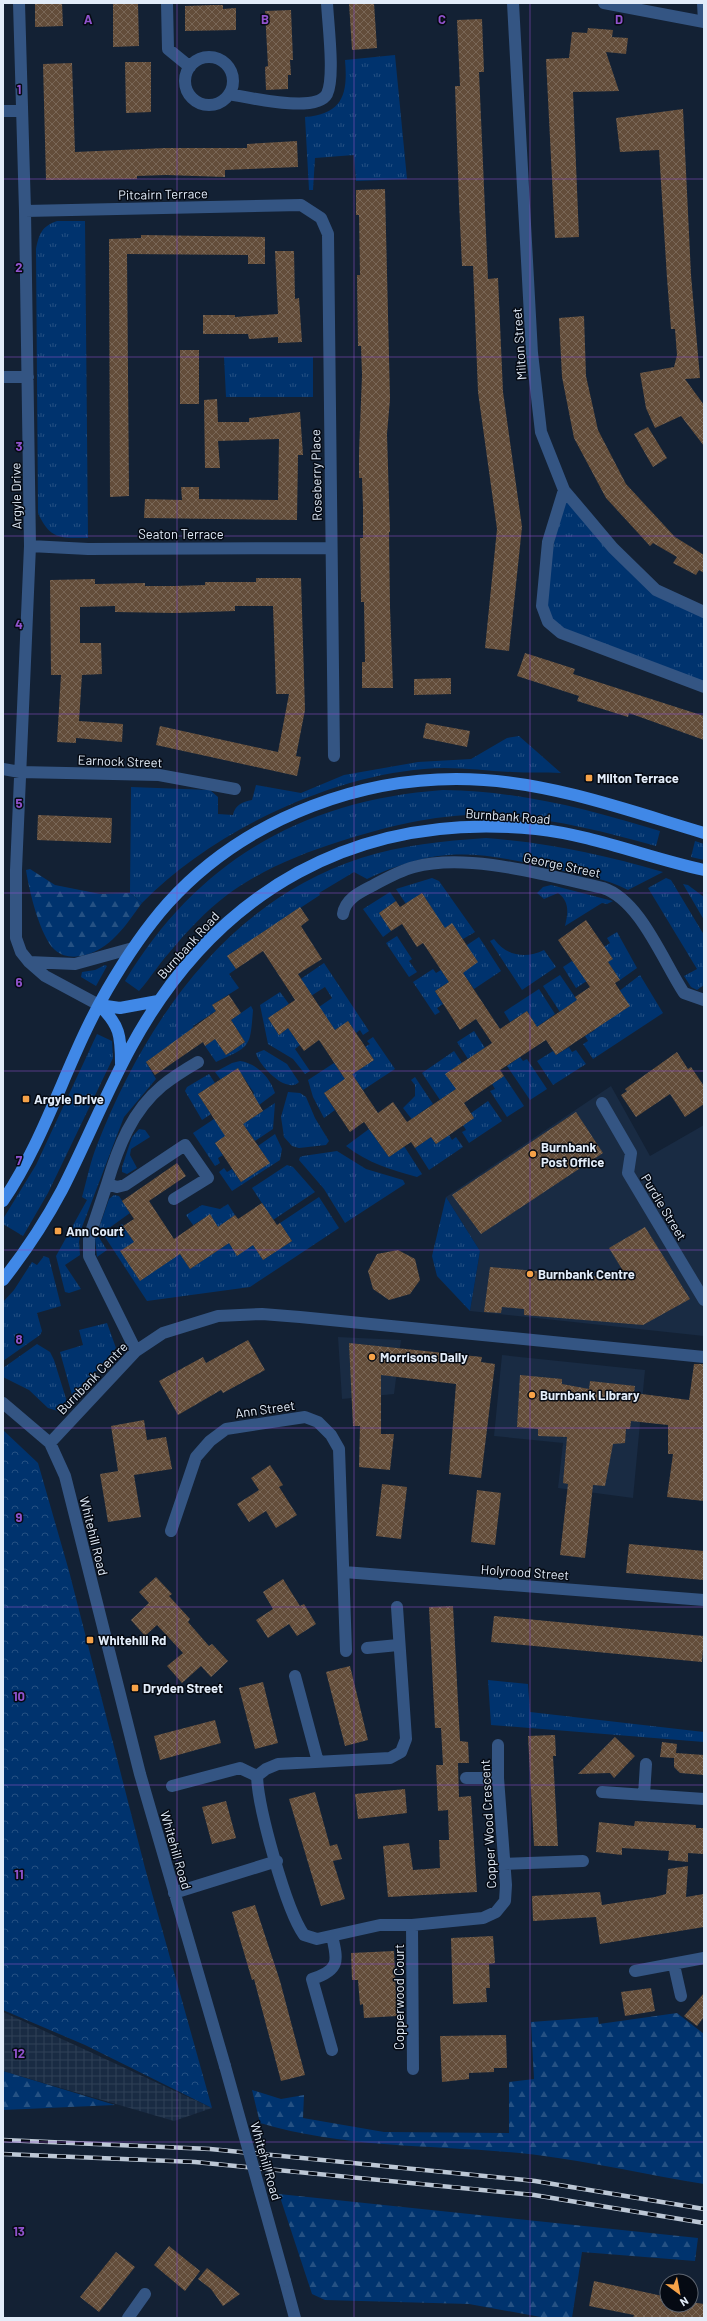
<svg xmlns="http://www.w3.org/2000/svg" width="707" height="2321" viewBox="0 0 707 2321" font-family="Barlow,sans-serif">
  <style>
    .built { fill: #192b43 }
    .industrial { fill: url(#industrial-grid) }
    .grass { fill: url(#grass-tufts) }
    .forest { fill: url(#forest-firs) }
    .park { fill: url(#park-crowns) }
    .building { fill: url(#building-cross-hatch) }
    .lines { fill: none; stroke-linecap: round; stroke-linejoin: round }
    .street { stroke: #345583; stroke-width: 12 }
    .primary { stroke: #4088e7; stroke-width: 12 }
    .rail-casing { stroke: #bcc7d5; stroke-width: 4.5 }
    .rail { stroke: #050a13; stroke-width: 3; stroke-dasharray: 9; stroke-linecap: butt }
    .street-bridge { stroke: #345583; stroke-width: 12 }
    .grid { fill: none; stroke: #9052cb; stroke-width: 1; stroke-opacity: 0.55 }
    .poi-dot { fill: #f6a248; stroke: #050a13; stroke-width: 1.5 }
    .labels { text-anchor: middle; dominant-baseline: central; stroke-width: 3; stroke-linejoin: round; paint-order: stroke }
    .street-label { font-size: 13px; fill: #e2ecf9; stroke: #050a13 }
    .poi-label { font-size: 13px; font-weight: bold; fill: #e2ecf9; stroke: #050a13; text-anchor: start }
    .grid-label { font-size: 13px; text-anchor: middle; font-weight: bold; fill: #9052cb; stroke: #050a13; stroke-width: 3; stroke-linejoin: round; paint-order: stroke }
  </style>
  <defs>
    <pattern id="industrial-grid" width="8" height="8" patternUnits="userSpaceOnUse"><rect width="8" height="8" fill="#192b43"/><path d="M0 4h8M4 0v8" fill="none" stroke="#2f4056"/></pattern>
    <pattern id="grass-tufts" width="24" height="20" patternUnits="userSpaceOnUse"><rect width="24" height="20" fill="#00336e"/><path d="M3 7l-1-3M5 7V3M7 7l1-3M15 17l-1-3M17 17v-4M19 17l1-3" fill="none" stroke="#255183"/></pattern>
    <pattern id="forest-firs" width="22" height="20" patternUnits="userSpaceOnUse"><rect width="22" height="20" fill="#00336e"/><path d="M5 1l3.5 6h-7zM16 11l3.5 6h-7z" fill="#255183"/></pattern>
    <pattern id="park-crowns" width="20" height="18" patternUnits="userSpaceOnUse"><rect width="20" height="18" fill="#00336e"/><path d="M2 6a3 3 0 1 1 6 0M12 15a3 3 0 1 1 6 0" fill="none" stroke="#255183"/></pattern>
    <pattern id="building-cross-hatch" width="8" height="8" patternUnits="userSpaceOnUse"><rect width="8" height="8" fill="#634d3a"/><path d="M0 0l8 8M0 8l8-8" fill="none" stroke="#796757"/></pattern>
  </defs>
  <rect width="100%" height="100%" fill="#132134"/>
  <!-- built -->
  <path class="built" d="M611,1086L650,1156L704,1125V1336L470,1311L480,1251L446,1197Z
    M338,1337L401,1340L394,1394L342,1399Z
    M502,1355L645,1370L633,1498L558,1488L563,1443L494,1436Z"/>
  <!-- industrial -->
  <path class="industrial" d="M3,2012L212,2108L174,2121L3,2071Z"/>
  <!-- grass -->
  <path class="grass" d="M395,55L407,179L356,181L354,155L315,158L313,190H309L305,117C343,114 348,94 345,60Z
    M57,221H85L88,538C61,538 50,540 38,513L36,249C39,234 42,226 57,221Z
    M224,357H313V397H226Z
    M564,490L656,590L704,612V687L561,633L542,606Z
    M519,736L561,773C545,772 528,773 512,772C483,771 454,766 424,769C327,777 210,833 142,903L130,893L131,787L210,790L218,797V814L233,815C235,805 242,802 252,800L256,785L301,793L344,775L418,762L471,759L507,738Z
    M443,790C520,791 587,809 660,831L656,846C602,831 548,817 492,815C440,813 388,826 338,842C300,854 259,871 227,895C206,911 186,932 169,953C158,965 150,979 139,991L125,981C198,860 304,800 443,790Z
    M486,838C550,843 601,854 663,872L628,890C606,878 580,875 556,869C478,852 442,844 367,879L354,872L319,893L320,895L227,956L236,969L229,974L239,988L212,1005L216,1011L193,1026L203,1042L188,1033L146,1062L156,1079L124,1117L82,1227L79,1242L80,1255L65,1265L81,1289L69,1293L65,1292L56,1256L87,1200L82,1197C87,1180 90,1162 97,1145C146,1020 228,901 361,858C402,845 443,841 486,838Z
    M695,841L704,844V860L691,857Z
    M432,878L439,881L475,932L463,939L435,935V913L422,893L406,904L396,889Z
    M666,878L671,880L704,935V985L697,990L691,987L684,976L697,969L648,888Z
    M683,884L688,885L704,897V920Z
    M551,885L613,901L607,904L602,903L565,926C568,913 570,902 558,893L544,899L537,893L543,887Z
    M390,892L396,901L379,913L391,931L383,937L363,909Z
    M617,932L637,968L620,980L608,962L604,947L610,943L607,938Z
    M397,936L412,959L409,961L417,972L409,977L386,943Z
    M479,937L501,971L474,989L463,973L467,945Z
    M494,939C506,956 526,959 544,950L556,967L522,990L490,941Z
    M572,961L593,977L576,988L563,967Z
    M324,963L369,1031L363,1035L360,1030L356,1033L348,1021L332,1032L319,1007L332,998L325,987L300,1003L289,987Z
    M105,965L107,966L96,986L81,977L82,972L95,970Z
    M433,969L436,973L441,970L449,982L435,991L443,1004L437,1008L440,1012L435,1015L413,982Z
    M560,975L577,1000L560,1012L543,986Z
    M640,975L663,1013L593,1059L583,1044L588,1041L585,1036L595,1030L587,1016Z
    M539,989L555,1014L537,1027L527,1011L510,1022L504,1012Z
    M280,992L289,1004L268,1018L279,1035L288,1028L300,1045L295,1049L310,1071L305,1074L293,1059L268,1044L260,1005Z
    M251,1006L253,1010C250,1048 251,1046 216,1062L205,1046L215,1039L226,1055L245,1042L231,1020Z
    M474,1031L485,1048L468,1059L457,1042Z
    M97,1034L112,1041L113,1058L48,1193L23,1236L3,1224V1219L36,1165Z
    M373,1037L395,1069L363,1090L352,1074L374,1060L365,1047L370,1044L367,1041Z
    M569,1047L572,1052L576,1050L586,1064L553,1085L537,1061L553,1051L556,1055Z
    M264,1050L287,1064L299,1082C286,1095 258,1064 256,1053Z
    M454,1051L462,1063L446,1074L456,1089L440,1100L422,1073Z
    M520,1057L523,1061L527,1059L547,1089L530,1100L507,1066Z
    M240,1061C256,1063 270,1077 275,1093L259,1105L252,1095L254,1093L238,1069L221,1080L215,1072L232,1063Z
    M334,1063L345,1079L324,1093L335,1110L324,1118L313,1097L308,1080Z
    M209,1074L215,1083L198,1094L211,1114L202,1120L185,1091L187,1087Z
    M504,1076L524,1106L507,1117L490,1091L495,1089L492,1084Z
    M415,1077L433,1104L417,1115L414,1122L403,1108L415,1096V1085L411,1080Z
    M288,1092L300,1093L306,1097L315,1118L329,1141L326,1145L299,1148L292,1146L284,1137L281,1117Z
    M488,1101L502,1121L469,1143L462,1132L466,1130L463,1125L474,1118L471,1113Z
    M275,1103L273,1129L255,1141L243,1124Z
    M223,1113L235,1130L215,1143L223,1155L218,1158L220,1163L215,1166L193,1133Z
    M139,1129L145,1130L150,1137L131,1149L130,1155L137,1168L127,1174L122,1172V1167L132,1137Z
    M369,1129L389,1157L404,1146L422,1174L417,1177C391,1170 368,1163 346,1146Z
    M275,1134L282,1149L280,1160L232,1191L219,1172L224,1168L227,1172L232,1169L241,1182L269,1163L258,1146Z
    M449,1135L452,1140L456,1137L463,1147L429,1170L415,1148L431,1137L436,1144Z
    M337,1151L366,1169L403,1180L405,1184L345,1223L324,1189L299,1160L300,1157L303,1156Z
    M287,1165L293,1167L315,1192L273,1220L252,1188Z
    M114,1195L119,1196L130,1213L98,1236L107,1250L97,1257L95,1239L109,1199Z
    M319,1197L339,1228L250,1287L147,1301L105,1237L122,1224L134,1242L178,1251L190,1269L229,1243L237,1255L253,1245L263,1260L292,1241L280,1223Z
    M446,1197L480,1251L470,1311L437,1276L432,1256Z
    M228,1204L235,1215L218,1227L210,1215L193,1225L186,1215L202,1205L220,1209Z
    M44,1256L49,1258L61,1306L37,1313L42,1331L40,1335L3,1361V1302L14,1290L32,1262L37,1265Z
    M107,1323L116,1348L73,1399L60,1352L83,1345L79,1330Z
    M37,1344L50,1352L54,1360L68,1405L58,1411L48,1408L29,1390L3,1377V1368Z
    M488,1680L528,1684L530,1712L704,1732V1742L491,1725Z"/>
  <!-- forest -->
  <path class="forest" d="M30,869L55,885L100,894L130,893L142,903C133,915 124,929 113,939C100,952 72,965 55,950C40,937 29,890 26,870Z
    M677,2013L704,2034V2184C648,2175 593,2162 537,2155C444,2144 350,2150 260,2123L252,2090L281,2099L304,2095L303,2118L384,2132L509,2133V2082L534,2079L531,2022L598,2017L599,2024Z
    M3,2071L115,2105L3,2110Z
    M279,2194L698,2238L695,2261L582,2252L572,2318H546L469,2304L325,2300L312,2294Z"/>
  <!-- park -->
  <path class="park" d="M3,1430L38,1463L69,1571L145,1868L212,2108L85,2045L3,2010Z"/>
  <!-- building -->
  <path class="building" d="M35,3H62L63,26L35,27Z
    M113,3H138L139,46L113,47Z
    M349,3H374L377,48L352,50Z
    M213,5H223V9L236,8V30L185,31V6Z
    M291,10L293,60H290L291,75H288V89L266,90L265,67L268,66L265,11Z
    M482,19L484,72H479L488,279L498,278L503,392L522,527L509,651L485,648L497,529L478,392L473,266H462L459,202L455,86H460L457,20Z
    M588,28L613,30L612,37L628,38L626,54L606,52L619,91L573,92L579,237L555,238L546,59L569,58L572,32L587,33Z
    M125,62H151V112L126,113Z
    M72,63L75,152L165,148H247V144L297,141L298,167L225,170V177L166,175L137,176V179L46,180L43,64Z
    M683,109L691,275L700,378L685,379L704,405V446L681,416L655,428L646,408L640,373L674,367L677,355L675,329H671L667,278L659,150L620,152L616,118Z
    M385,189L390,399L387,434L390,532H389L390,607L393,688H362V662H365L364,602H361L360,538H363V507L362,478H359V453L362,375L361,346H358L357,275H360L359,215H356V190Z
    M141,235L265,237V264H248V255L127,254L129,496L110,497L109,239L141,238Z
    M275,251H294L295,299L299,298L302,342L278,343V337L249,339L248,334H203V315H235V317L278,314Z
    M584,316L586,376L598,430L626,484L675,537L704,555V573L699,570L696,575L673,563L677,557L653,543L650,546L606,498L574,438L562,377L559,318Z
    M180,350H199V404H180Z
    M217,399L218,422H249V418L300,412L303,455H298L297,520L144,518L145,499L182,500L181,487H199V499L278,500L279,439L218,441L220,468H205L204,400Z
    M648,427L667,458L653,467L634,434Z
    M256,578H301L305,710L296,756L301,757L297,776L156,745L160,726L278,752L289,694H276L273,606H235V611L175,613L115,612V606L80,607V643H101L102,674L82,675L79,721L123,724L122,742L76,738V743L57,742L61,675H51L50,580L95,579V584L145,583V586H175L205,585V582H256Z
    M525,653L575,669L573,674L704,716V740L629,713L628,717L577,701L579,696L517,676Z
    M451,678V694L414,695V679Z
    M426,723L470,731L467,747L423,738Z
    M38,815L112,818L111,843L37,840Z
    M422,893L445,928L452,923L478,962L463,973L500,1029L527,1011L537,1027L577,1000L575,997L590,987L558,940L586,920L613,959L608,962L620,980L615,983L630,1006L556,1055L546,1040L500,1070L504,1076L464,1103L474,1118L436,1144L431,1137L415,1148L411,1142L389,1157L364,1122L350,1132L324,1093L352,1074L378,1113L393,1102L407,1122L456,1089L445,1074L492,1043L476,1019L460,1030L435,991L449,982L423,943L417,947L402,924L391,931L379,913L396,901L400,907Z
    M300,907L309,920L301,926L322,959L298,974L335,1030L348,1021L374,1060L345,1079L319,1040L304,1051L288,1028L279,1035L268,1018L295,1000L263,951L236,969L227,956Z
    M229,995L241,1013L231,1020L245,1042L226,1055L215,1039L205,1046L203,1042L155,1075L146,1062L216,1011L212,1005Z
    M677,1052L688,1069L691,1067L704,1086V1104L685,1117L670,1094L636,1117L621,1095L627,1091L625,1089Z
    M238,1068L263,1111L243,1124L270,1163L241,1182L215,1143L225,1136L198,1094Z
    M576,1112L603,1153L481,1234L452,1195Z
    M177,1163L186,1176L149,1201L174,1239L210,1214L218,1227L235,1215L238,1219L262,1203L277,1225L280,1223L292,1241L263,1260L253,1245L237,1256L229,1243L190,1269L180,1254L140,1281L120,1251L134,1242L123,1226L134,1219L122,1201Z
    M645,1227L690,1299L643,1325L524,1315V1309L502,1307L501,1313L484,1312L490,1267L628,1279L609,1248Z
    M398,1250L415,1259L420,1280L410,1294L389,1300L373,1289L368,1271L377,1254Z
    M248,1340L265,1370L223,1393L221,1390L178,1415L159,1381L203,1357L206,1363Z
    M349,1343L482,1357L481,1362L495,1364L481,1478L449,1474L456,1384L381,1375V1434H394L390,1470L359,1467L360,1426H353Z
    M694,1364H704V1501L667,1497L673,1454H668V1425L631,1421L630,1429H626L625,1443L613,1444L605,1486L593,1485L585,1558L560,1555L568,1484L563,1483L567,1437L538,1436V1429L517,1427L520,1375L562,1379V1384L589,1389L590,1381L635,1386L634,1393L689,1400Z
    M144,1420L147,1440L166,1437L172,1469L134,1475L141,1517L108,1522L100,1474L118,1471L111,1426Z
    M270,1465L283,1485L279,1487L297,1515L276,1528L266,1511L249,1522L237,1504L259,1490L251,1478Z
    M382,1484L407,1487L401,1539L376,1536Z
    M477,1490L501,1493L495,1545L471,1542Z
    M629,1544L704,1551V1580L626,1573Z
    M156,1577L172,1594L169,1596L190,1619L188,1622L209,1646L212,1644L228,1661L211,1677L201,1666L182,1683L167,1666L183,1653L157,1625L145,1636L131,1620L149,1603L139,1592Z
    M283,1579L300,1606L304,1604L316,1624L297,1636L289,1624L268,1638L256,1620L273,1609L263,1592Z
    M453,1606L460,1741L468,1742L469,1763H458L459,1797L471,1796L477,1892L388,1897L383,1846L409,1843L413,1870L440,1868L439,1840H449L448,1810L438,1811L436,1765H443L441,1728H435L429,1607Z
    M494,1616L704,1636L702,1662L491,1642Z
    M350,1666L368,1740L345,1746L326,1672Z
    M263,1682L278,1743L255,1749L239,1688Z
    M215,1720L221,1743L160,1760L154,1736Z
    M555,1735L556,1756H553L558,1846H534L528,1736Z
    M615,1737L635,1756L614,1778L610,1773L578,1774Z
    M662,1742L677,1744L676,1753L704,1755V1775L680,1773L674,1767V1758L660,1757Z
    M405,1789L407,1813L358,1819L355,1794Z
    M315,1792L330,1846L337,1844L342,1859L333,1861L345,1899L321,1906L289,1799Z
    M226,1801L236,1838L212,1844L202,1807Z
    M635,1821L696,1825V1828H704L703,1854L688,1853V1862L668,1860L669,1851L622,1848V1855L596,1852L599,1822L634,1826Z
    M688,1866L686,1897L704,1894V1927L600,1944L596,1917L533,1921L532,1896L600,1892L602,1905L655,1897L666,1894L668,1869Z
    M255,1905L280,1981L305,2075L281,2081L254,1979L252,1980L232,1912Z
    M493,1936L495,1963L489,1964L490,1988H486L487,2002L453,2004L451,1938Z
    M394,1951L397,2016L364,2018L363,2004L360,2005L358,1980H352L351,1953Z
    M651,1988L655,2011L625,2016L621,1992Z
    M704,1993V2017L697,2026L684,2016Z
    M506,2035L507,2068H494V2072L469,2073V2079L442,2082L440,2036Z
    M169,2246L200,2271L185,2291L154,2265Z
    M116,2252L135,2267L99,2312L80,2297Z
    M207,2268L240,2294L223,2306L211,2289L198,2279Z
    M594,2281L667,2297V2305H691V2302L704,2304V2318H633L634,2315L589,2306Z"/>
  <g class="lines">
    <!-- street -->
    <path class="street" d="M19,3L25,211L30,546L16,870V938L21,952L29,962L45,976L99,1005
      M167,3L168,49L190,67
      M513,3L532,353L541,432L564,490L613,548L656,590L704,612
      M604,3L704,22
      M703,3L704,22
      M185 81a24 24 0 1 1 48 0a24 24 0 1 1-48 0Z
      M229,94C247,97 316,114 327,94C335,77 328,24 327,3
      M3,111H21
      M25,211L301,205L321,218L328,234L334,756
      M3,377H28
      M564,490L548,542L542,606L548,622L561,633L704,687
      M30,546L88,549L331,548
      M3,769L20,772L159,775L235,789
      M343,914C345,899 360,892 372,886C385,879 399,871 414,867C468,852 548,876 603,888C640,900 663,961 684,993L704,1000
      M29,962L75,964L133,948
      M602,1103L631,1153L628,1173L704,1300
      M107,1184C118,1147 132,1111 162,1086C173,1077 186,1069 198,1062
      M136,1351L89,1256V1238L107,1184L117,1187L125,1185L185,1145L208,1178L174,1199
      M3,1403L50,1443L65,1476L140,1774L225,2066
      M50,1443L136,1351L163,1333L218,1316L262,1314L300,1317L704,1357
      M171,1531L196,1457L210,1441L226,1429L305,1417L318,1422L331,1435L339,1449L346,1651
      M344,1572L704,1600
      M397,1607L406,1739L401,1752L390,1758L278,1764L266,1769L257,1776C258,1808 286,1910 304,1935L317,1939L380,1925H412L483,1918L496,1912L505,1901L506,1885L498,1778V1745
      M367,1648L398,1645
      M295,1676L318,1762
      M466,1778H498
      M172,1786L240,1768L257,1776
      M602,1792L704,1799
      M644,1795L646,1764
      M504,1864L583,1861
      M174,1893L277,1861
      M412,1925L413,2069
      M674,1965L681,1996
      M635,1971L704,1958
      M332,2050L312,1979C340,1970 338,1961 332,1936
      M285,2281L295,2318
      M128,2318L145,2294"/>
    <!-- primary -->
    <path class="primary" d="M99,1005C120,1025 121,1036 121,1064
      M99,1005L120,1008L158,1001
      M3,1201C47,1136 68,1057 107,990C125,959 144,930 168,903C247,816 369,772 484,780C559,785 633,812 704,833
      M3,1280C25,1252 45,1222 62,1190C86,1143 106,1093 131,1047C216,890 357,811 536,829C593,835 648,858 704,870"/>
    <defs>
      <path id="rail" d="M3,2140L210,2149L535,2181L704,2209
        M3,2154L195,2162L534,2195L704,2223"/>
    </defs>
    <!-- rail casing -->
    <use href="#rail" class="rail-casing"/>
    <!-- rail -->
    <use href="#rail" class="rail"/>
    <!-- street-bridge -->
    <path class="street-bridge" d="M225,2066L285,2281"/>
  </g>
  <!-- grid -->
  <path class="grid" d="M177,3V2318M354,3V2318M530,3V2318M3,179H704M3,357H704M3,536H704M3,714H704M3,893H704M3,1071H704M3,1250H704M3,1428H704M3,1607H704M3,1785H704M3,1964H704M3,2142H704"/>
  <!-- markers -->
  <g class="poi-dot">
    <rect x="585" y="774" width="8" height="8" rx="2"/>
    <rect x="22" y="1095" width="8" height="8" rx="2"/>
    <circle cx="533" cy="1154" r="4"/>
    <rect x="54" y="1227" width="8" height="8" rx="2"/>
    <circle cx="530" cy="1274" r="4"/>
    <circle cx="372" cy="1357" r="4"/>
    <circle cx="532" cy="1395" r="4"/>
    <rect x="86" y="1636" width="8" height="8" rx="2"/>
    <rect x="131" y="1684" width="8" height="8" rx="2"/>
  </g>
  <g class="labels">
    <!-- street labels -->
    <g class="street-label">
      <text transform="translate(163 194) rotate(-1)">Pitcairn Terrace</text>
      <text transform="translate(519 344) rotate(-94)">Milton Street</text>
      <text transform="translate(316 475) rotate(-91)">Roseberry Place</text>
      <text transform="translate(16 496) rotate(-91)">Argyle Drive</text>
      <text x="181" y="534">Seaton Terrace</text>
      <text transform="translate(120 761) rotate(2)">Earnock Street</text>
      <text transform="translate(508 816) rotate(4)">Burnbank Road</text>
      <text transform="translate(562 865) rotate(12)">George Street</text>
      <text transform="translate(188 945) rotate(-48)">Burnbank Road</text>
      <text transform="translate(664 1207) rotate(59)">Purdie Street</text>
      <text transform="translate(92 1378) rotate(-46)">Burnbank Centre</text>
      <text transform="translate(265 1409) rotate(-8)">Ann Street</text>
      <text transform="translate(94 1536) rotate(76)">Whitehill Road</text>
      <text transform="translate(525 1572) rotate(4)">Holyrood Street</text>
      <text transform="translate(488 1824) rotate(-93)">Copper Wood Crescent</text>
      <text transform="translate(176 1850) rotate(74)">Whitehill Road</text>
      <text transform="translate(399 1997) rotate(-90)">Copperwood Court</text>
      <text transform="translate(266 2161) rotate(74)">Whitehill Road</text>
    </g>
    <!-- poi labels -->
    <g class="poi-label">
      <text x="597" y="778">Milton Terrace</text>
      <text x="34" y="1099">Argyle Drive</text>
      <text x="541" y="1147">Burnbank<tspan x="541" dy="15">Post Office</tspan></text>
      <text x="66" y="1231">Ann Court</text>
      <text x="538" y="1274">Burnbank Centre</text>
      <text x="380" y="1357">Morrisons Daily</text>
      <text x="540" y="1395">Burnbank Library</text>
      <text x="98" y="1640">Whitehill Rd</text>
      <text x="143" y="1688">Dryden Street</text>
    </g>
  </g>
  <g class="grid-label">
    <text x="88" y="24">A</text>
    <text x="265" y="24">B</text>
    <text x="442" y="24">C</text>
    <text x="619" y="24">D</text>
    <text x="19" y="94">1</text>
    <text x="19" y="272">2</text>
    <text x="19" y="451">3</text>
    <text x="19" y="629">4</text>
    <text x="19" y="808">5</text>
    <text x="19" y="987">6</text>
    <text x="19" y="1165">7</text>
    <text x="19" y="1344">8</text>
    <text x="19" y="1522">9</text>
    <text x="19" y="1701">10</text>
    <text x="19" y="1879">11</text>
    <text x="19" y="2058">12</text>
    <text x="19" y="2236">13</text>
  </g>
  <!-- border -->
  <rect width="707" height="2321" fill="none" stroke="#e2ecf9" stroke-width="8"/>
  <!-- north arrow -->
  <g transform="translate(679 2293) rotate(148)"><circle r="19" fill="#050a13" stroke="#5d646f"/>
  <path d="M0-3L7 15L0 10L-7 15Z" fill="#f6a248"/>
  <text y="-6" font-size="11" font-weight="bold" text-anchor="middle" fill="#e2ecf9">N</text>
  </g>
</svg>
